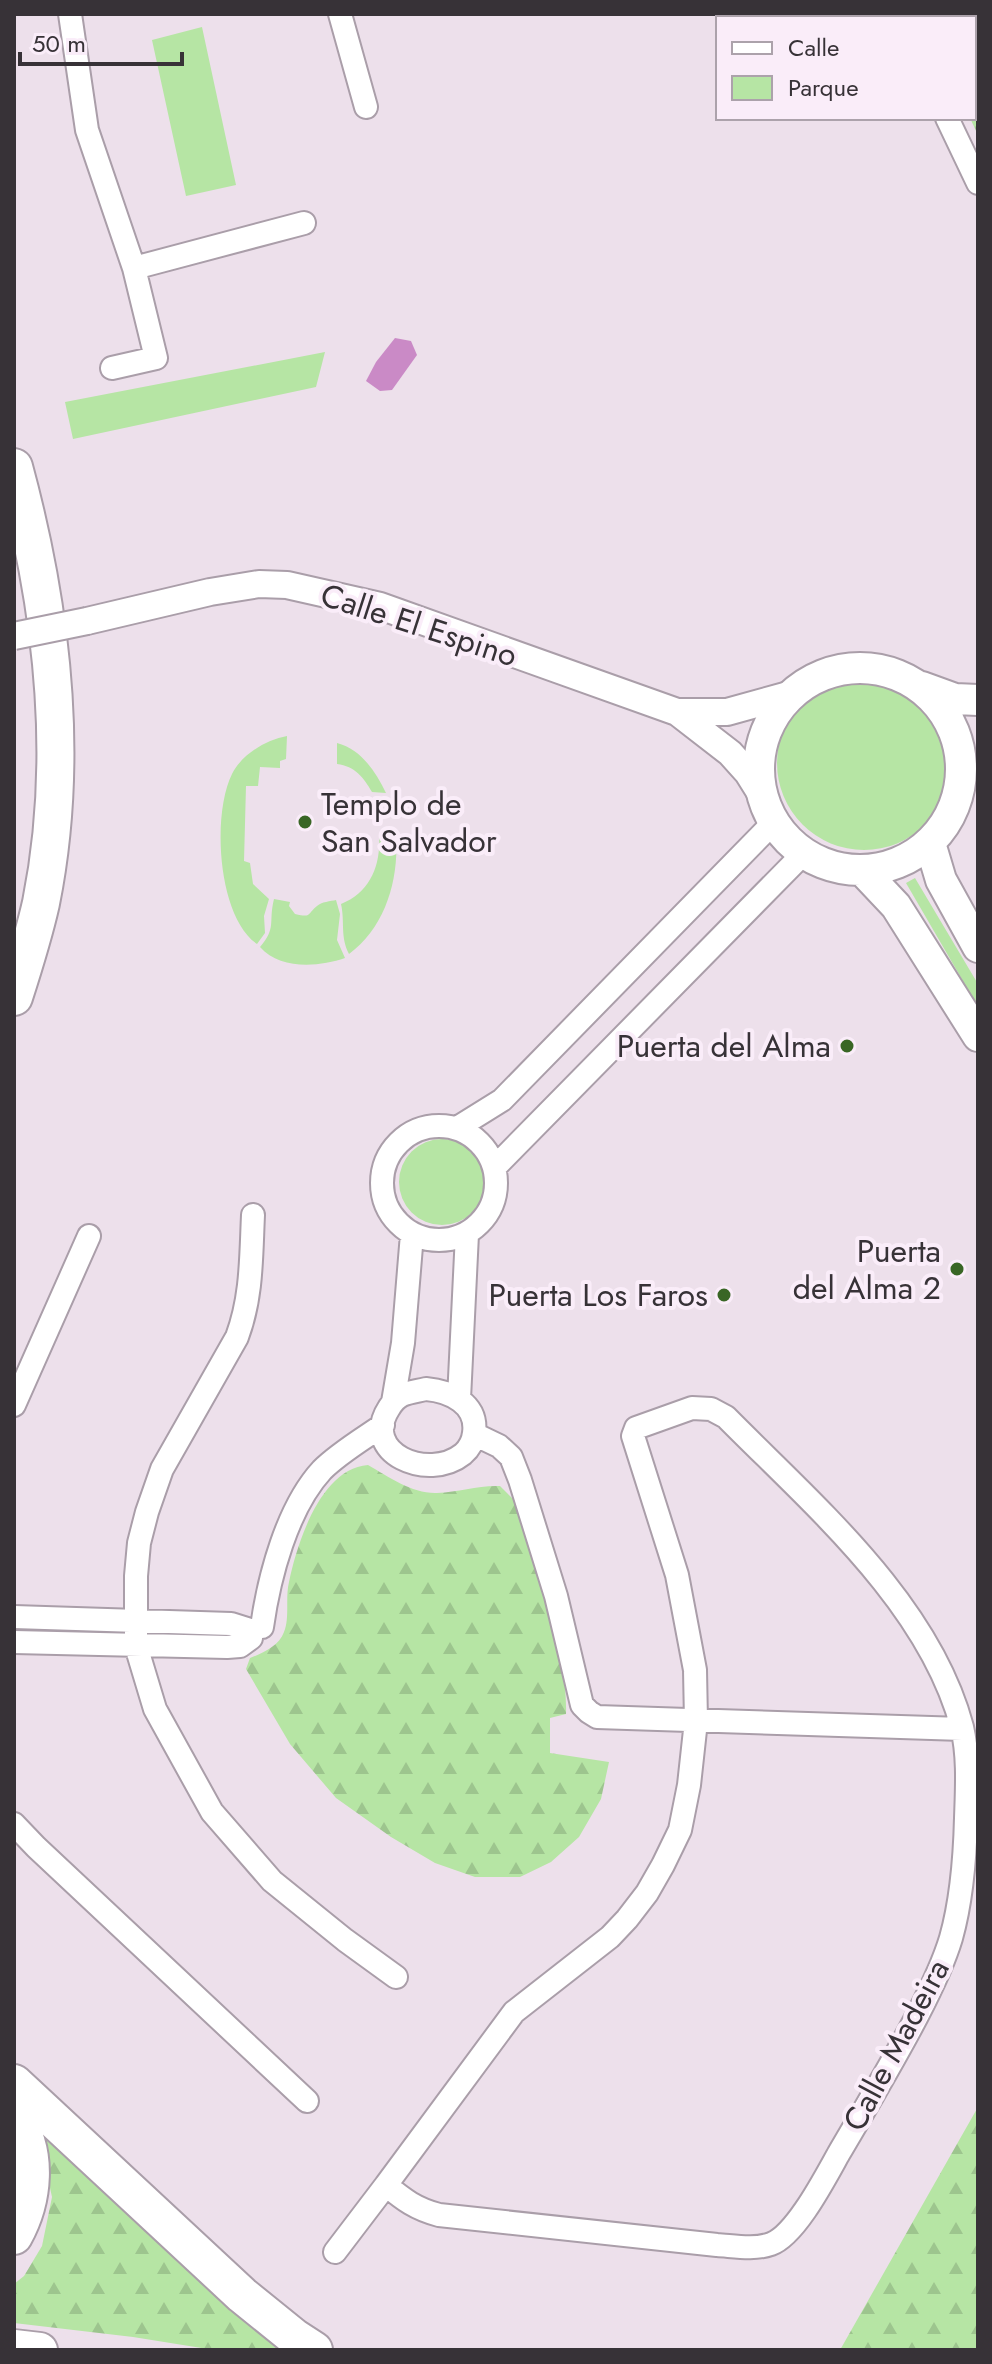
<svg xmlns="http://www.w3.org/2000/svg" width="992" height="2364" viewBox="0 0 992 2364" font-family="Jost,sans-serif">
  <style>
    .green { fill: #b6e5a4 }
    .forest { fill: url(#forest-firs) }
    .water { fill: #ca8ac6 }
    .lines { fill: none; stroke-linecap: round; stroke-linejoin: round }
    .minor-casing { stroke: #aa9ea9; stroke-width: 26 }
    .tertiary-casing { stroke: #aa9ea9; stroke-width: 30 }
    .secondary-casing { stroke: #aa9ea9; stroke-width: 34 }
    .primary-casing { stroke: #aa9ea9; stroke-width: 38 }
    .trunk-casing { stroke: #aa9ea9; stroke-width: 40 }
    .minor { stroke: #fff; stroke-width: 22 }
    .tertiary { stroke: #fff; stroke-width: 26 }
    .secondary { stroke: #fff; stroke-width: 30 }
    .primary { stroke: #fff; stroke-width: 34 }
    .trunk { stroke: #fff; stroke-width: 36 }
    .tertiary-bridge-casing { stroke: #aa9ea9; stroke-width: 30; stroke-linecap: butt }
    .tertiary-bridge { stroke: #fff; stroke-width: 26 }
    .poi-dot { fill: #396625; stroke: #faedf9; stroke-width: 3 }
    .labels { text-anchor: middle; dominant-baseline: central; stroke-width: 8; stroke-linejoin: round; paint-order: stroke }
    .street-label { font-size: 32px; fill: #373237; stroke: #faedf9 }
    .poi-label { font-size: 32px; fill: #373237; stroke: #faedf9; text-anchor: end }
  </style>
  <defs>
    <pattern id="forest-firs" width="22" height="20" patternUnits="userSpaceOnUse" patternTransform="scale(2)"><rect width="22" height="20" fill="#b6e5a4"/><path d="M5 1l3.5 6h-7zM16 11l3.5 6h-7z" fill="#9dc58e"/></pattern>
  </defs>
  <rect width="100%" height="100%" fill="#ede0eb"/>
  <!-- green -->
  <path class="green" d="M202,27L236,185L186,196L152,40Z
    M325,352L316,387L73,439L65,402Z
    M777 763a87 87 0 1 1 174 0a87 87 0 1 1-174 0Z
    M287,736L286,759L280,761V768L260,767L258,786H246L244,861L250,863L253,884L269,899L264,916L265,933L257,944C217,916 212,814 232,774C242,754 266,740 287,736Z
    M337,743C361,749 376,772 386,793L372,792C364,778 355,766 337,764Z
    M379,836L396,837C399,880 385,928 349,954C340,937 345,922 341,904C370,893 381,865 379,836Z
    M915,878L978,984V1007L906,883Z
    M274,899L290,902L289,906L295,914C312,918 307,914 317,906C321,902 331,901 336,900L340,914L337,940L345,958C319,967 280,970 260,947C277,927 268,923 274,899Z
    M399 1182a43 43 0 1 1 86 0a43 43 0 1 1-86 0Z"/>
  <!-- forest -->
  <path class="forest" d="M924,14H978V135L970,118H974V18H926Z
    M368,1465C389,1477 413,1494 437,1493C459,1492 479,1485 500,1486L517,1503C536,1566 568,1649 566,1714L550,1718V1753L609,1762L601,1799L579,1837L551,1862L520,1877H475L435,1863L391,1837L336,1798L290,1744L246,1669L250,1658C263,1653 279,1646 284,1632C290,1617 285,1598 289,1582C297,1543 321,1468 368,1465Z
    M978,2107V2350H840Z
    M34,2116L291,2350H214L133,2337L14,2323V2284L24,2276L42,2246L52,2197Z"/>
  <!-- water -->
  <path class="water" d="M395,338L411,341L417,355L392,390L380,391L366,381L376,362Z"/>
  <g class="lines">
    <defs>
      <path id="minor" d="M70,14L87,130L134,268L156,358L112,368
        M340,14L366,107
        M898,14L899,18
        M947,118L978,183
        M134,268L304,223
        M382 1183a57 57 0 1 1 114 0a57 57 0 1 1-114 0Z
        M457,1128L502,1100L774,822
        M495,1167L804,853
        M253,1215C251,1257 252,1297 237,1337L162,1469L147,1512L139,1543L136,1576V1646L155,1709L212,1812L272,1881L345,1940L396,1977
        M426,1389C450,1391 478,1404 474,1433C473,1442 470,1448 463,1454C428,1482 360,1453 389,1408C392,1403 396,1398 402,1395C409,1392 418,1391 426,1389Z
        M459,1399L467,1234
        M393,1402L403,1343L412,1234
        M14,1405L89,1236
        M692,1408L711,1409L726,1417C814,1506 929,1603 962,1727C969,1757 967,1788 966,1818C965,1858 962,1899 951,1938C943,1965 930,1991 917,2016C893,2062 866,2107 839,2153C826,2176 796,2235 771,2244C754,2250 734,2246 717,2245L439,2215C416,2209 404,2200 386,2185L514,2012L610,1937L627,1919L647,1893L663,1865L680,1830L689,1785L696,1721L695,1670L677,1575L633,1436L636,1428Z
        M474,1434L499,1446L511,1457L520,1480L556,1596L582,1705L589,1712L597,1717L962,1729
        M14,1617L231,1624L250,1630
        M262,1627C269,1577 287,1508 322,1470C339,1453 363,1439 383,1425
        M14,1642L227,1647L240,1646L251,1638
        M14,1824L36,1847L307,2101
        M335,2252L386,2185"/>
      <path id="tertiary" d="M87,621L210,592L259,584L287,585L380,606L677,712L730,753L748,773L763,797
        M677,712H727L792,694"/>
      <path id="secondary" d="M759 769a101 101 0 1 1 202 0a101 101 0 1 1-202 0Z
        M922,687L955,699L978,700
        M930,843L941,880L978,947
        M863,871L896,906L978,1036"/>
      <path id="primary" d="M14,2347L40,2350"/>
      <path id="trunk" d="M14,467C52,607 70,759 41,903C34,934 24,966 14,997
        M14,2083L242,2295L294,2337L314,2350
        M14,2117C39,2152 34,2200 14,2236"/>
    </defs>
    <!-- minor casing -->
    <use href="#minor" class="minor-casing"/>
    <!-- tertiary casing -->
    <use href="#tertiary" class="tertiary-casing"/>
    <!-- secondary casing -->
    <use href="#secondary" class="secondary-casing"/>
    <!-- primary casing -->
    <use href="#primary" class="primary-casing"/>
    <!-- trunk casing -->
    <use href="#trunk" class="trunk-casing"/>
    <!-- minor -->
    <use href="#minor" class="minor"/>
    <!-- tertiary -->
    <use href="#tertiary" class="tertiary"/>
    <!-- secondary -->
    <use href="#secondary" class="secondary"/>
    <!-- primary -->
    <use href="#primary" class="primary"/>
    <!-- trunk -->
    <use href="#trunk" class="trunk"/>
    <defs>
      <path id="tertiary-bridge" d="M14,636L87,621"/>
    </defs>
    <!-- tertiary-bridge casing -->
    <use href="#tertiary-bridge" class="tertiary-bridge-casing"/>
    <!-- tertiary-bridge -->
    <use href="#tertiary-bridge" class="tertiary-bridge"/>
  </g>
  <!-- markers -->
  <g class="poi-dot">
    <circle cx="305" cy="822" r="8"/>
    <circle cx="847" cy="1046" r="8"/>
    <circle cx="957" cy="1269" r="8"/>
    <circle cx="724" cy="1295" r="8"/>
  </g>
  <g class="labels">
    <!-- street labels -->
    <g class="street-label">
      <text transform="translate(419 625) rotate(18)">Calle El Espino</text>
      <text transform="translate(896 2045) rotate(-62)">Calle Madeira</text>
    </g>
    <!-- poi labels -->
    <g class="poi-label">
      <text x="321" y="804" text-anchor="start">Templo de<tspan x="321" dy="37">San Salvador</tspan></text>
      <text x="831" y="1046">Puerta del Alma</text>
      <text x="941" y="1251">Puerta<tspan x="941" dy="37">del Alma 2</tspan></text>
      <text x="708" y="1295">Puerta Los Faros</text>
    </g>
  </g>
  <!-- border -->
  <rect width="992" height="2364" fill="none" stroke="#373237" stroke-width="32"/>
  <!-- legend -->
  <rect x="716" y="16" width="260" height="104" fill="#faedf9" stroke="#aca2ab" stroke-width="2"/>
  <rect x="732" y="42" width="40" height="12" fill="#ffffff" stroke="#aca2ab" stroke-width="2"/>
  <text x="788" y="56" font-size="24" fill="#373237">Calle</text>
  <rect x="732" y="76" width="40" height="24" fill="#b6e5a4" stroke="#aca2ab" stroke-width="2"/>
  <text x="788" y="96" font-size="24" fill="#373237">Parque</text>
  <!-- scale -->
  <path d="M20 52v12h162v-12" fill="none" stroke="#373237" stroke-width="4"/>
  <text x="32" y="52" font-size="24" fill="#373237" stroke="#faedf9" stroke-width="6" paint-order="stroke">50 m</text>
</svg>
